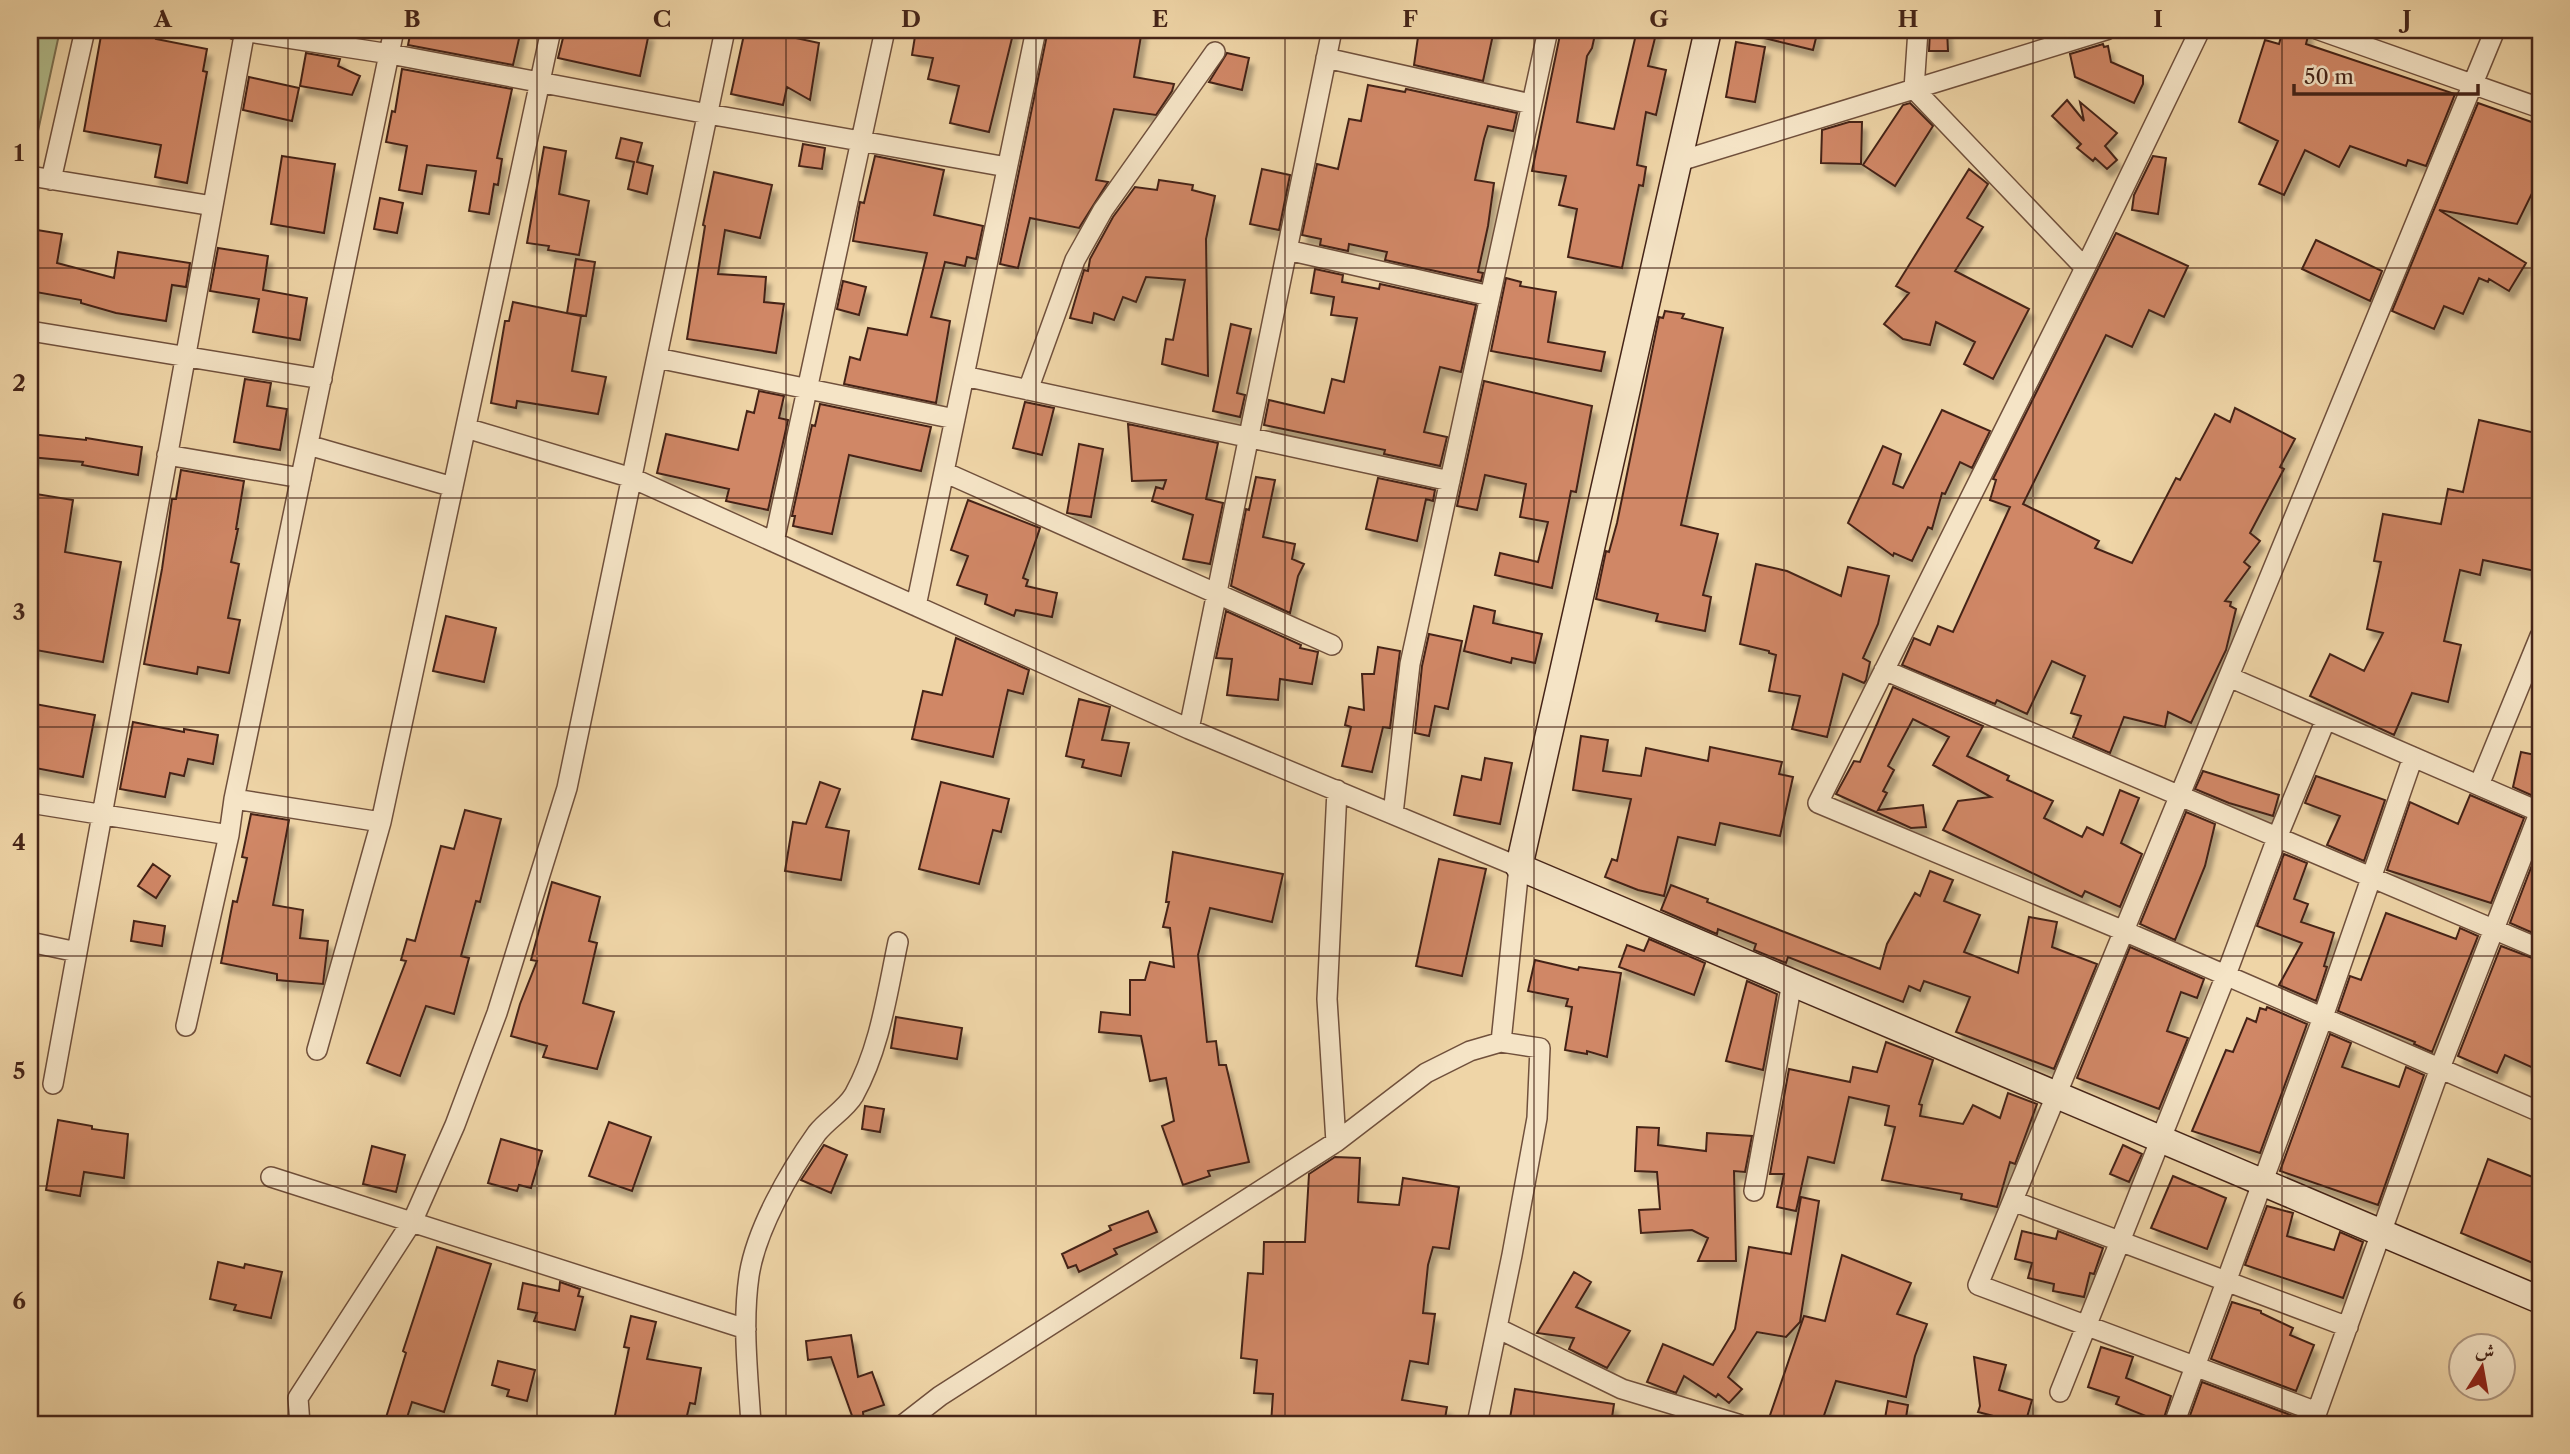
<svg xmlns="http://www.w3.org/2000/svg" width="2570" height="1454" viewBox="0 0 2570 1454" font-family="'Libre Caslon Text',Amiri,serif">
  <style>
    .pitch { fill: #b2be8d; stroke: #7c7152; stroke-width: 2 }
    .building { fill: #d08766; stroke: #452418; stroke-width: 2; filter: url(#shadow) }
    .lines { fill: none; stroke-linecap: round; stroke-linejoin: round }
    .street-casing { stroke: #70503c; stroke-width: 22 }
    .secondary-casing { stroke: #452418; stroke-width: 29 }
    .street { stroke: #f5e4c6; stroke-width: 19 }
    .secondary { stroke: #f5e4c6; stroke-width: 26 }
    .grid { fill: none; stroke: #452418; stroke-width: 2; stroke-opacity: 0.55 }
    .neatline { fill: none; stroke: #452418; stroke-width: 2.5 }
    .grid-label { font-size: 23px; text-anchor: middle; font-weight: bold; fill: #452418 }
  </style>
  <defs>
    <filter id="shadow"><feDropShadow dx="4.5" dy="8" stdDeviation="2" flood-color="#0004"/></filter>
  </defs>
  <rect width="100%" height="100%" fill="#efd5a7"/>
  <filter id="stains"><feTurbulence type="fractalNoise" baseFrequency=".00286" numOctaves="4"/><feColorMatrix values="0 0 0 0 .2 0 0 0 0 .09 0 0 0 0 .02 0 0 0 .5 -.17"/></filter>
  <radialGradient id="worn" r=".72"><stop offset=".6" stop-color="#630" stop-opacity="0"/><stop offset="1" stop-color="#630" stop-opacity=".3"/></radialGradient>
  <!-- pitch -->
  <path class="pitch" d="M30,30H60L33,154L30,153Z"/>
  <!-- building -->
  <path class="building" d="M102,30H158L156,39L207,49L203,71L207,72L187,183L155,177L161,145L84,131Z
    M411,30H521L513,65L408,45Z
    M565,30H634L649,33L640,76L558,58Z
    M745,30H759L819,43L810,100L787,87L783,105L731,94Z
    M916,30H1014L989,132L950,123L959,86L928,79L933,58L912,55Z
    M1048,30H1142L1134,77L1174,84L1172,91L1156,115L1114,109L1096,180L1108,182L1079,228L1030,218L1018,268L1000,264Z
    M1419,30H1494L1483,81L1414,65Z
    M1561,30H1596L1592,48L1587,56L1577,122L1614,129L1637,30H1657L1648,66L1666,70L1656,115L1646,112L1637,165L1646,167L1643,186L1639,185L1622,268L1568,257L1577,209L1559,205L1566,176L1532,171Z
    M1760,30H1818L1813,50L1760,37Z
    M1930,30H1947L1948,51H1929Z
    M2283,30H2307L2308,36L2306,44L2455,94L2426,166L2408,160L2406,166L2350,146L2339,167L2305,150L2284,195L2259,184L2278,141L2239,122L2265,40L2279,44Z
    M1736,42L1765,47L1755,102L1726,97Z
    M2103,44L2104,47L2108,46L2111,62L2143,76V84L2134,103L2075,77L2070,54Z
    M306,53L340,59L338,66L360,76L352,95L300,86Z
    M1227,53L1249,58L1242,90L1209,82Z
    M402,69L512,89L497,158L502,159L498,185L494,184L489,214L469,211L476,171L427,165L422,194L399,190L407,146L386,142L392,111L395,112Z
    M249,77L299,88L292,121L243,110Z
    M1368,85L1405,92L1406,89L1517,113L1513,131L1488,126L1484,139L1475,180L1494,183L1488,226L1478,272L1483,273L1481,281L1385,260L1387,252L1349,244L1348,251L1320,245L1321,239L1302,235L1317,164L1338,169L1349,119L1361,121Z
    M2067,100L2084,121L2080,102L2117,133L2105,146L2117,160L2107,169L2095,158L2093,161L2077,148L2081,144L2052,116Z
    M1910,103L1933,126L1895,186L1863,165L1903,105Z
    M2478,103L2540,125V177L2517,224L2439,210L2526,263L2509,291L2489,279L2488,282L2479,278L2463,314L2444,306L2434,329L2392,311Z
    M1849,122H1862L1861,164L1821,163L1822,130Z
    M621,138L642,143L637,162L653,166L647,194L628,189L634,162L616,158Z
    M803,144L825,148L822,169L799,166Z
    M544,147L566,151L559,194L589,201L579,255L548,250L549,246L527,243Z
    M282,156L335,164L324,233L271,224Z
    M875,156L944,170L934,215L983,226L976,259L967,257L965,266L945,262L931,317L950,321L936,403L844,384L850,357L860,360L868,328L907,335L927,253L853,241L860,202L864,203Z
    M2153,156L2166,158L2158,214L2132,210L2134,195Z
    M1262,169L1290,175L1279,230L1250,224Z
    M1969,169L1988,184L1967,218L1983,227L1955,271L2029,309L1993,379L1964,364L1975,342L1936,322L1930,345L1903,339L1884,324L1909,293L1896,286Z
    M714,172L772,185L760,238L725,230L718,274L766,277L764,302L784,304L776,353L687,339L705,226L703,225Z
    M1159,180L1193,185L1192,190L1215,196L1206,239L1208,376L1162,364L1166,339L1173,340L1185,280L1146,277L1136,302L1123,297L1114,320L1094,313L1092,323L1070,318L1084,270L1088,271L1090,259L1113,217L1135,187L1157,190Z
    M380,198L403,203L397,233L374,229Z
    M37,230L62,234L57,263L114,278L118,252L190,263L186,287L172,285L166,321L116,313L81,303V300L30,291V270Z
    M2116,233L2188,266L2164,317L2149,310L2132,347L2106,335L2023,504L2099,541L2095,548L2132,563L2176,478L2180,480L2215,414L2230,422L2235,408L2295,439L2280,467L2284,469L2250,533L2260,541L2244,562L2250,567L2225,601L2231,602L2230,606L2236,609L2226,650L2191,723L2168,712L2165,727L2124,717L2110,753L2073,737L2081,716L2071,713L2085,676L2052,661L2027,714L1997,700L1995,704L1902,665L1914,638L1930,645L1938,626L1953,632L2010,507L1990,500L1996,480L1993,479Z
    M2316,240L2382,271L2370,301L2302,269Z
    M218,248L268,256L263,290L307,298L300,340L253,332L259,299L210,291Z
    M576,259L595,262L586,316L567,313Z
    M1315,269L1343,275L1342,282L1379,289L1380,284L1476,305L1461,372L1440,367L1424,432L1447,437L1440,466L1384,454L1385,450L1264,425L1269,400L1324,413L1332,379L1344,382L1357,318L1331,315L1334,297L1311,293Z
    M1506,278L1521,282L1520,286L1556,292L1548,342L1605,352L1601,371L1491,351Z
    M843,281L866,287L859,315L837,309Z
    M513,302L581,316L572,371L606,377L598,414L517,401L516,408L491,403L505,321H509Z
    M1665,311L1684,314L1682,318L1723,328L1681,525L1718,534L1703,595L1711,597L1705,631L1656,621L1658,614L1596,599L1606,551L1609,552L1617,523L1659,317L1663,318Z
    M1231,324L1251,329L1237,393L1245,395L1240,417L1213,411Z
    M245,379L271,383L267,406L287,409L280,450L234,442Z
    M1484,381L1592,406L1576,492L1571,491L1552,588L1495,575L1500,553L1538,562L1548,522L1520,517L1526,484L1485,475L1477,510L1457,506Z
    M759,391L784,396L779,418L788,420L768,510L726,501L729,489L657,473L666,434L738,450L747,411L754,413Z
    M1025,402L1054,408L1042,455L1013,448Z
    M820,404L931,427L921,471L849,455L832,534L793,526L795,516H792L812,425L815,426Z
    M1942,410L1990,431L1972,468L1960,462L1945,494L1942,493L1932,529L1928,527L1912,561L1894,553L1893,556L1848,523L1883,446L1901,454L1893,484L1903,488Z
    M2479,420L2540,434V572L2483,560L2480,575L2460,570L2444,641L2461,645L2448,702L2412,693L2394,735L2310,696L2330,654L2364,671L2383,633L2367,629L2381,562L2374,561L2383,514L2441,524L2448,489L2463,492Z
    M1128,424L1218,443L1206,499L1223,503L1210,564L1183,559L1193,515L1152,501L1156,487L1163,489L1166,480L1132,481Z
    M30,434L86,440V438L142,447L138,475L82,465L83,462L30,457Z
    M1079,444L1103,449L1091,517L1067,513Z
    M181,470L244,481L236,529H238L231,562L239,564L228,618L240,620L229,673L198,667L197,674L144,664L162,569L172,499H176Z
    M1256,477L1275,480L1263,537L1295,544L1292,559L1304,564L1298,576L1290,613L1231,586L1246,509L1249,510Z
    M1378,478L1435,490L1433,501L1426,499L1417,541L1366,529Z
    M30,493L73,500L65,552L121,562L103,662L30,649Z
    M968,500L1040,528L1023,578L1028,580L1026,586L1057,593L1052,617L1016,610L1014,616L985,604L987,595L957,585L968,556L951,550Z
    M1756,564L1787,571L1841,596L1848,567L1889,576L1878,624L1863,658L1870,662L1866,680L1864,683L1843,674L1827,737L1792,729L1800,696L1769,691L1776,655L1769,653V651L1740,644Z
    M1474,606L1495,611L1493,623L1542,634L1535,663L1512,658L1511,663L1464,651Z
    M1226,611L1301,645L1300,648L1318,652L1312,684L1280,679L1278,700L1227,695L1232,659L1216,658Z
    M446,616L496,628L484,682L433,671Z
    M1429,634L1462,641L1448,709L1435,706L1429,736L1415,733L1422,666Z
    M956,638L1029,670L1023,694L1008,690L993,757L912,739L923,691L942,695Z
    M1378,647L1400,651L1390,728L1383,727L1372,772L1342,766L1351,727L1345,725L1349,707L1364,710L1362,674H1374Z
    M1893,687L1983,726L1967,756L2009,776L2007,780L2053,801L2044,818L2082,837L2087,827L2103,835L2120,790L2139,798L2121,843L2142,854L2120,907L2085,891L2082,897L1943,830L1958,801L1991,797L1933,765L1949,737L1913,719L1888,766L1894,770L1883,791L1887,793L1878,810L1923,805L1926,827L1911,828L1836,794L1854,761L1860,762Z
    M1079,699L1110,707L1102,740L1129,743L1121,776L1082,767L1084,760L1066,756Z
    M35,704L95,715L83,777L30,767V709L34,710Z
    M133,722L184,732V729L218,735L213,764L188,759L184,776L170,773L165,797L120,789Z
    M1581,736L1608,740L1603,771L1641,776L1646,748L1708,761L1710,747L1782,762L1779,774L1793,777L1780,836L1720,823L1715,845L1678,837L1664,896L1638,890L1605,877L1612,859L1617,861L1631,799L1573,790Z
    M2521,752L2540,756V799L2513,787Z
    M1485,758L1512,763L1500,824L1454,815L1462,776L1481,780Z
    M2203,771L2279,795L2273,816L2229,803L2195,789Z
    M2316,776L2385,800L2364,861L2327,845L2340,816L2305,803Z
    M820,782L840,789L826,827L849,831L841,880L785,871L793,822L806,824Z
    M941,782L1009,799L1001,832L993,830L979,884L919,869Z
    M2470,795L2524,818L2491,903L2387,870L2410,802L2458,824Z
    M465,810L501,819L480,902L476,901L461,956L469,958L454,1014L426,1006L400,1076L367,1063L406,961L401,960L407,939L415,941L441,846L454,849Z
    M2186,812L2215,824L2205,866L2175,940L2140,924Z
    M251,814L289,820L273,905L303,910L300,938L328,941L323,984L277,980V974L221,963L233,901L237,902L247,858L242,857Z
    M2540,844V936L2510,923Z
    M1173,852L1283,874L1272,922L1210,908L1198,955L1207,1042L1216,1041L1219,1065H1226L1249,1162L1208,1171L1210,1176L1183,1185L1162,1126L1174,1121L1166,1078L1150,1081L1141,1036L1099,1032L1101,1012L1130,1015V980H1145L1150,962L1174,967L1170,928L1163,927L1169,902H1166Z
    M2284,854L2307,863L2294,899L2308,904L2301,922L2334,933L2324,966L2327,967L2316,1001L2279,985L2302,943L2257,926Z
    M1439,859L1486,869L1462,976L1416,966Z
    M153,864L170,876L156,898L138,886Z
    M1930,871L1953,880L1944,901L1980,915L1964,952L2018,973L2029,917L2057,922L2052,947L2097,964L2054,1069L1956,1032L1970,997L1924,981L1920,991L1909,986L1903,1002L1788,957L1786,963L1754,950L1756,944L1718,929L1717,934L1661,910L1671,885L1708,899L1707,902L1880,969L1887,944L1915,893L1920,896Z
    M552,882L600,897L589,941L597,943L583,1003L614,1012L597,1069L543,1057L547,1046L511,1036L520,1004L537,961L531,960Z
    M2386,913L2456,939L2460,928L2478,936L2432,1052L2414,1044L2415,1042L2338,1011L2350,976L2361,980Z
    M134,921L165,926L162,946L131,941Z
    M1649,939L1705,963L1694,995L1619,967L1627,945L1644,951Z
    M2501,946L2540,961V1071L2505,1055L2497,1073L2458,1056Z
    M2130,947L2204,979L2197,998L2181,992L2167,1031L2188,1038L2159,1109L2077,1078Z
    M1535,960L1578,970L1579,967L1621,973L1607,1057L1587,1051V1054L1565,1050L1572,1007L1566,1006L1568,999L1528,991Z
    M1747,981L1777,994L1763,1070L1726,1061Z
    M2267,1007L2307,1024L2260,1153L2192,1131L2226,1050L2233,1052L2247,1018L2256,1022L2260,1008L2266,1010Z
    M896,1017L962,1028L957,1059L891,1048Z
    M2330,1034L2351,1043L2342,1067L2399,1087L2406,1067L2424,1075L2378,1205L2280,1171Z
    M1886,1042L1933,1060L1919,1104L1922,1105L1920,1116L1963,1124L1973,1105L2000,1118L2008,1093L2037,1104L2015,1164L2010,1162L1997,1207L1961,1199L1962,1194L1882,1180L1895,1127L1885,1125L1889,1106L1849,1097L1834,1163L1808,1157L1796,1211L1777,1207L1784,1174H1770L1789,1069L1850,1082L1853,1067L1877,1072Z
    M865,1106L884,1109L880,1132L862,1129Z
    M58,1120L92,1126V1129L128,1134L124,1178L84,1172L80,1196L46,1190Z
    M609,1122L651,1137L632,1191L589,1176Z
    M1637,1127L1659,1128L1658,1145L1706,1151L1707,1133L1752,1136L1745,1172L1734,1171L1736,1261H1698L1708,1238L1692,1230L1641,1233L1639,1210L1660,1209L1657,1172L1635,1171Z
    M501,1139L542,1151L531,1188L519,1185L517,1191L488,1183Z
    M824,1145L847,1155L831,1193L801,1180Z
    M2123,1145L2142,1154L2129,1182L2110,1174Z
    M372,1146L405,1155L396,1192L363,1184Z
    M1335,1157L1360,1158L1358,1202L1399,1205L1403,1178L1459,1187L1449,1249L1433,1247L1428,1265L1423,1313L1435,1314L1428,1364L1410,1361L1402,1400L1447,1407L1444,1424H1271L1273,1394L1254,1393L1257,1360L1241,1358L1248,1273L1263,1274L1264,1242H1305L1309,1174Z
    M2488,1159L2540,1180V1266L2461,1233Z
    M2173,1176L2226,1198L2207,1249L2151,1228Z
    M1801,1197L1819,1201L1800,1322L1786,1337L1757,1332L1728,1377L1742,1389L1729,1403L1718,1394L1716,1397L1684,1376L1676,1393L1647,1382L1663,1344L1713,1365L1735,1329L1749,1247L1791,1254Z
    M2267,1206L2293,1213L2287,1236L2334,1250L2340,1232L2363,1242L2343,1298L2245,1265Z
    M1148,1211L1157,1232L1114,1249L1117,1254L1079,1272L1076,1265L1068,1268L1062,1254L1111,1230L1109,1226Z
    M2022,1231L2056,1239L2058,1231L2103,1248L2094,1274L2090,1273L2084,1297L2053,1291L2054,1284L2028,1278L2032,1263L2015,1259Z
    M437,1247L491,1264L444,1412L412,1402L405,1424H384L406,1353L403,1351Z
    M1842,1255L1911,1283L1897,1314L1927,1324L1915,1356L1906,1397L1836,1381L1821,1424H1767L1804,1316L1825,1321Z
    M218,1262L244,1268L245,1264L282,1272L271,1318L234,1310L236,1305L210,1299Z
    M1574,1272L1591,1282L1576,1307L1630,1331L1607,1368L1569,1349L1574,1338L1537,1333Z
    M560,1282L580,1289L578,1296L583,1297L575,1330L534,1321L537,1313L518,1309L523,1283L559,1291Z
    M2232,1302L2261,1311V1313L2293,1328L2290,1335L2314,1345L2296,1391L2211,1359Z
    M631,1316L656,1322L647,1359L701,1368L695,1404L690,1403L685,1424H632L614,1420L629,1348L624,1347Z
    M851,1335L858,1377L872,1372L884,1405L863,1412L864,1422L855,1424L831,1357L808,1360L806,1341Z
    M2101,1347L2133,1357L2126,1378L2171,1396L2162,1424H2144L2146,1416L2116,1404L2119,1397L2088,1387Z
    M1974,1357L2006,1365L1999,1390L2032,1400L2025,1424H2003L2005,1419L1978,1412L1980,1406Z
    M498,1361L535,1370L527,1401L507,1396L509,1390L492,1385Z
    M2202,1382L2296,1417L2294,1424H2187Z
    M1515,1389L1614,1404L1611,1424H1509Z
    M1888,1401L1908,1405L1905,1424H1884Z"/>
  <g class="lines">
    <defs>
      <path id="street" d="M236,30L390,54L708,114L1007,167
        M1918,30L1914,89L2085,268
        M2200,30L2085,268L1818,803L2124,931L2540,1112
        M2319,30L2540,108
        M1326,58L1531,104
        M1680,161L2106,30
        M30,176L213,206
        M51,180L85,30
        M1287,250L1490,296
        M30,331L322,379
        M657,358L955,419
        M964,376L1450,481
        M1028,390L1075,260L1103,210L1215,52
        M466,428L632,478L1189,729L1519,867L1501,1042
        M308,445L453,487
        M167,455L301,478
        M944,472L1332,645
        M774,542L885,30
        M916,606L1036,30
        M1884,670L2540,949
        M2229,677L2540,812
        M1189,729L1332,30
        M2479,785L2540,636
        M234,799L381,822
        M30,803L229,835
        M1393,814L1410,664L1548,30
        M30,942L77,952
        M186,1026L229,835L234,799L394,30
        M317,1050L381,822L551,30
        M53,1084L245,30
        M1336,1142L1327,999L1337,790
        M271,1177L746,1329
        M1754,1191L1792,982
        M2013,1201L2348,1327
        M1497,1328L1622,1389L1738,1424
        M2060,1392L2226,975L2277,838L2326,719
        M2317,1412L1978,1285L2495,30
        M2313,1423L2440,1068L2540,811
        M300,1424L298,1398L413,1220L455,1125L497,1013L567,788L725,30
        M751,1424C748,1375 742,1324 749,1276C756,1229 790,1171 817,1133C828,1119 845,1110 854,1095C880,1048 887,994 898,942
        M904,1424L940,1396L1336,1142L1426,1073L1470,1051L1501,1042L1540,1048L1537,1118L1512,1255L1477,1424
        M2174,1424L2323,1017L2413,757"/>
      <path id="secondary" d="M1708,30L1519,867L2540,1300"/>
    </defs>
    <!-- street casing -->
    <use href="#street" class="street-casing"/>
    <!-- secondary casing -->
    <use href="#secondary" class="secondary-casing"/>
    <!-- street -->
    <use href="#street" class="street"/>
    <!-- secondary -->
    <use href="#secondary" class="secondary"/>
  </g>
  <!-- grid -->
  <path class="grid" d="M288,30V1424M537,30V1424M786,30V1424M1036,30V1424M1285,30V1424M1534,30V1424M1784,30V1424M2033,30V1424M2282,30V1424M30,268H2540M30,498H2540M30,727H2540M30,956H2540M30,1186H2540"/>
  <!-- margin -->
  <rect width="2570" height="1454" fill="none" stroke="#efd5a7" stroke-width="77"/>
  <!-- north arrow -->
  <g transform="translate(2482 1367) rotate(11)"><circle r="33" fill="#f5e4c6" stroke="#af9780" stroke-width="2"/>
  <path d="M0-5L12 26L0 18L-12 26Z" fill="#8f2418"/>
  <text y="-10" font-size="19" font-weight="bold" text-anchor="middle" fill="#452418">ش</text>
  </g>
  <!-- scale -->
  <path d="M2294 84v10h184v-10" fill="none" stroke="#452418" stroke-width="3.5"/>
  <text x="2304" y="84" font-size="21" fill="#452418" stroke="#f5e4c6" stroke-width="5" paint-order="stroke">50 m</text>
  <rect x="38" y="38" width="2494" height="1378" class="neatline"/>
  <g class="grid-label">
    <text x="163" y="27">A</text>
    <text x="412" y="27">B</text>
    <text x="662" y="27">C</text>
    <text x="911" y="27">D</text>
    <text x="1160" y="27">E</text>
    <text x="1410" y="27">F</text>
    <text x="1659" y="27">G</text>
    <text x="1908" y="27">H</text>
    <text x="2158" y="27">I</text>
    <text x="2407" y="27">J</text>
    <text x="19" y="161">1</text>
    <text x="19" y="391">2</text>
    <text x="19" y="620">3</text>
    <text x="19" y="850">4</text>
    <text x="19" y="1079">5</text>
    <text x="19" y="1309">6</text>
  </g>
  <rect width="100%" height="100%" filter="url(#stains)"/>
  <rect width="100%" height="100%" fill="url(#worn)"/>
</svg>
